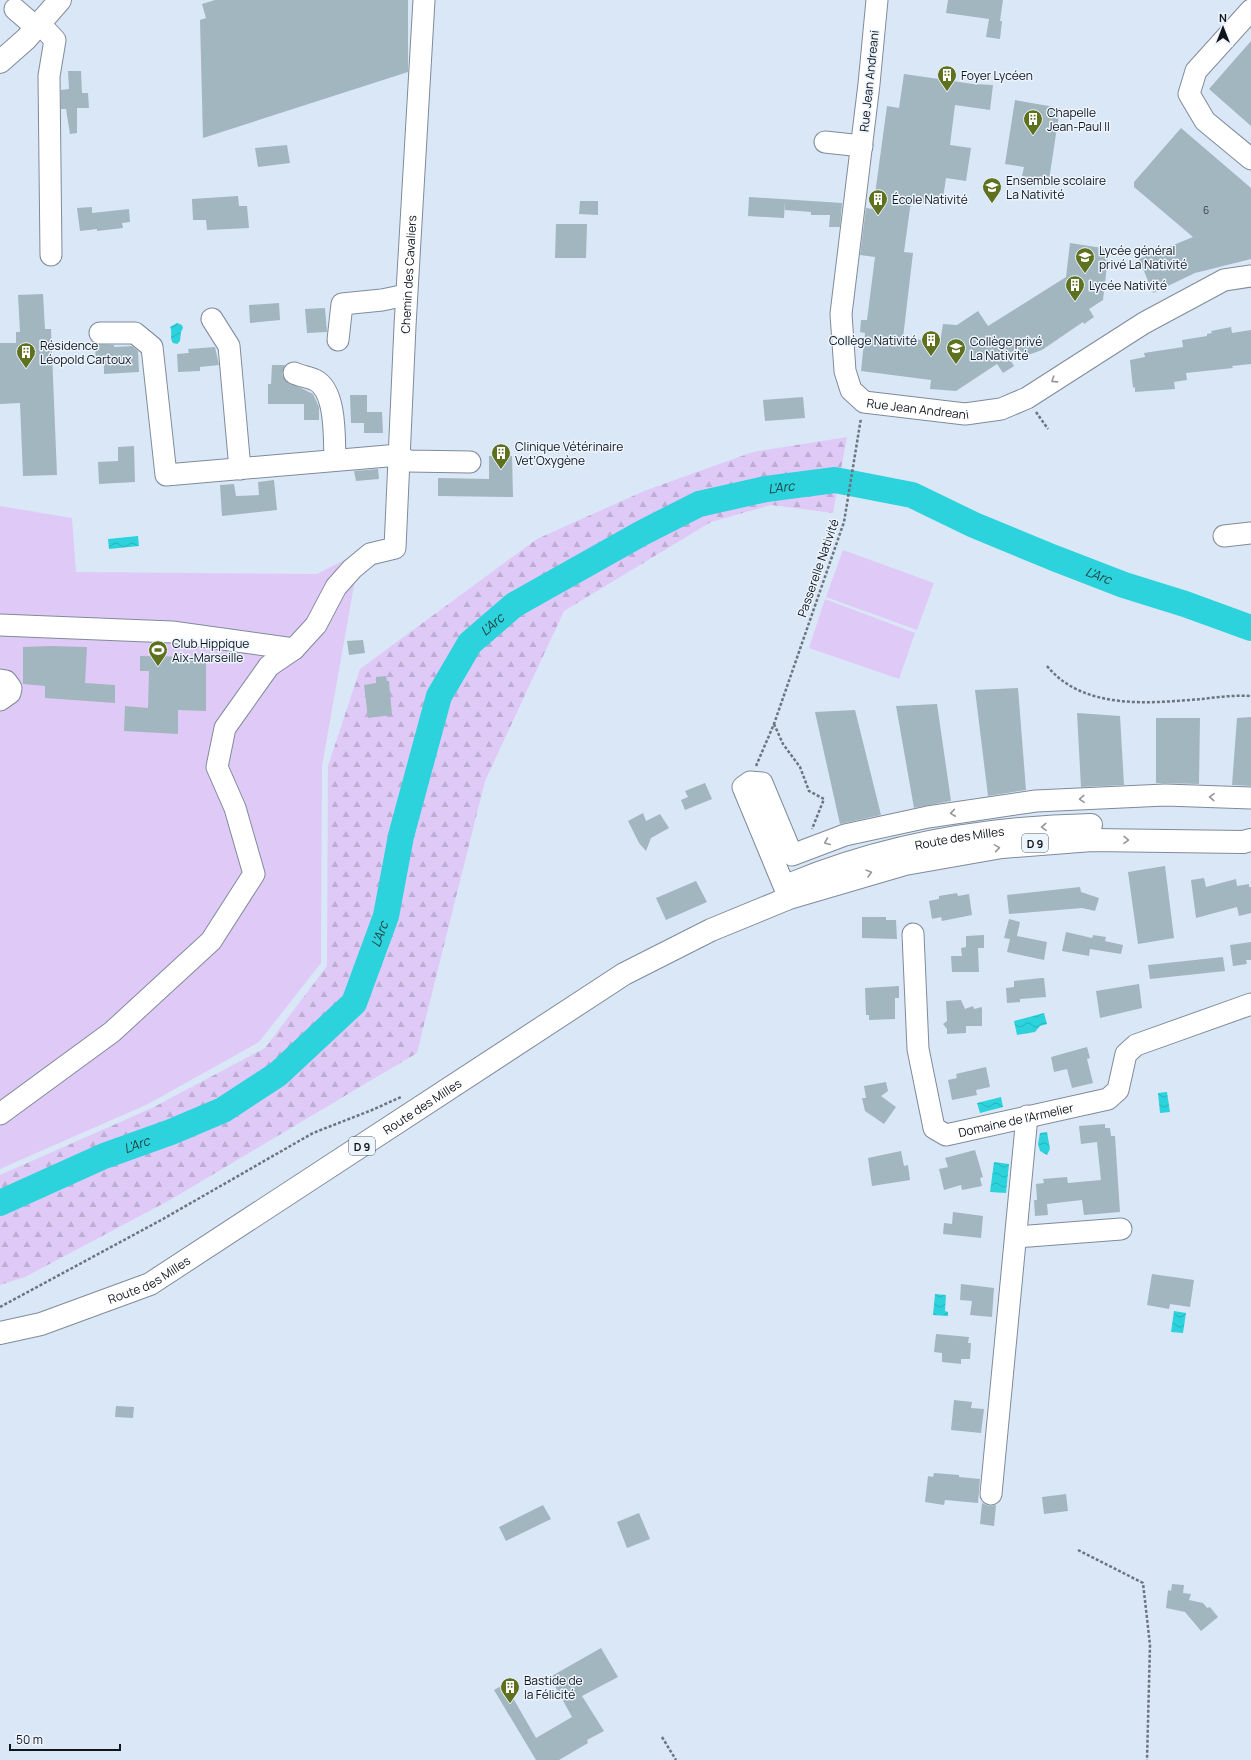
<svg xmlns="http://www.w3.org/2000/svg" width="1251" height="1760" viewBox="0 0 1251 1760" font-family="Manrope,sans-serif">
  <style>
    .green { fill: #dfcaf7 }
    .forest { fill: url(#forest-firs) }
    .water { fill: url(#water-waves) }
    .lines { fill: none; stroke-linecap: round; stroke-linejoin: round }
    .river { stroke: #2cd3dc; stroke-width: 26 }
    .building { fill: #a2b6bf }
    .minor-casing { stroke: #7f8b99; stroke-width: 23 }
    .major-casing { stroke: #7f8b99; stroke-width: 24 }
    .path { stroke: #6c747e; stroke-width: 2.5; stroke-dasharray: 3 2; stroke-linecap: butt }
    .minor { stroke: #fff; stroke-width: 21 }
    .major { stroke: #fff; stroke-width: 22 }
    .oneway { stroke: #949698 }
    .labels { text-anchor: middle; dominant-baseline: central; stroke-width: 3; stroke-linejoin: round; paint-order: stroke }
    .number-label { font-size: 10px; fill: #353d44 }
    .shield { fill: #ecf4fe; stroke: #53585f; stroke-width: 1 }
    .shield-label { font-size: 11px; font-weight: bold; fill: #11151b }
    .poi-label { font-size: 12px; fill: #11151b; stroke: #ecf4fe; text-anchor: start }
    .street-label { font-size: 12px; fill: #11151b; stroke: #ecf4fe }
    .water-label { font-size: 13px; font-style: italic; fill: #253f40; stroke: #ecf4fe }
  </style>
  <defs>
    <pattern id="forest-firs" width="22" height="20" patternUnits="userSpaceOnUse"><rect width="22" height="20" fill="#dfcaf7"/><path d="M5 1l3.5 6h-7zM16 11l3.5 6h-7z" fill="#beadd3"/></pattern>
    <pattern id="water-waves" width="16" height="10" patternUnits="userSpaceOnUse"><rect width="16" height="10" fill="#2cd3dc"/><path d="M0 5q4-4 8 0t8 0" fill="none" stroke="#26b4bc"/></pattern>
  </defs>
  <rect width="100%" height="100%" fill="#dae7f7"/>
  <!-- green -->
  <path class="green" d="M0,506L72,518L76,572L317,574L385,539L389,559L356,574L322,766L321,963L259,1042L148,1104L0,1169Z
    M843,550L934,583L917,630L826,597Z
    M825,599L915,633L899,679L809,648Z"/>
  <!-- forest -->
  <path class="forest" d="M847,437L833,513L771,505L711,522L564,611L485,781L417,1053L170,1200L25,1277L0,1285V1175L152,1108L265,1048L327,966L328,766L360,669L537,539L644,491L753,452Z"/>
  <!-- water -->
  <path class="water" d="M177,323L182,325L183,328L181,332L180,341L177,344L173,343C169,338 173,332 170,327Z
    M138,536L139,546L109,549L108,539Z
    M1044,1013L1047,1024L1040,1026L1035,1032L1017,1035L1014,1021Z
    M1167,1092L1170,1112L1160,1113L1158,1093Z
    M1001,1097L1003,1107L980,1113L977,1103Z
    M1047,1132L1050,1149L1047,1155L1040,1151L1038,1144L1040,1133Z
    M994,1162L1009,1164L1006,1193L990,1192Z
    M935,1294L946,1295L945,1311L948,1312V1316L933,1315Z
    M1174,1311L1186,1313L1183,1333L1171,1332Z"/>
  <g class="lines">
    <!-- river -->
    <path class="river" id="s1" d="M0,1203L104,1156L171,1132L223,1110L278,1074L354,1003L386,916L401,836L439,696L470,643L514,605L642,533L699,504L766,489L835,480L912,495L974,525L1054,558L1124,585L1185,604L1251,628"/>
  </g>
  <!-- building -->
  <path class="building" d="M215,0H408V72L203,138L200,20L206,18L202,4Z
    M948,0H1003L1000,21H1002L1000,39L986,37L989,19L946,13Z
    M1251,41V126L1209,89Z
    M68,71H81L82,93H88L89,108H77V133L70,134L66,109H61V90L69,89Z
    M904,74L973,84L993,85L990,110L955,105L950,145L971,148L966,181L946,178L942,205L911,201L904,252L913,253L903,338L940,342L943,324L957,325L978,311L988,326L1066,277L1070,243L1109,249L1103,300L1089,309L1094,317L1084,324L1083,322L1042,350L1011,361L1014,366L1003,373L997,364L956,391L930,389L931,380L861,371L865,333L860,332L861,320H867L875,257L860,255L866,208L873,209L887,106L899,108Z
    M1015,100L1060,108L1049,180L1022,176L1024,167L1005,164Z
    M1181,128L1251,188V259L1195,273L1153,293L1139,259L1193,237L1134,187V182Z
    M287,145L290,163L258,167L255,148Z
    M238,196L239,206H247L249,228L207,230L206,220H193L192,199Z
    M749,197L842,203L840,227H829L830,215H811V212L785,210V202L784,218L748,216Z
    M580,201H598V215L579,214Z
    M92,207V213L129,209L130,222L122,223L123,228L97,231V229L80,231L77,208Z
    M556,224H587L586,258H555Z
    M43,294L45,329H51L57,475L23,476L20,403L0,404V343H16V332H20L18,295Z
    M279,303L280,320L250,323L249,305Z
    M325,308L327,332L307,333L305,309Z
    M1231,327L1232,333L1251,330V364L1232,366L1233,368L1186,373L1187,380L1174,382L1175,389L1135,392V387L1133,388L1130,360L1145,357L1144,353L1183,347L1182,340L1207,336V334L1212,333L1211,331Z
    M95,344L114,345V347L132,346L138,351L139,372L104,374V365H96Z
    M215,347L219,365L200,367V371L178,372L177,354L189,353L188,349Z
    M272,365H285L282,374L285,380L313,394L319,407V420H304V404H268V384H271Z
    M350,395H367V412H382L383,433H364V423H351Z
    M803,397L805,418L765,421L763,400Z
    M134,446L135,482L99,484L98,462L118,461V447Z
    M489,456H512L513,497L438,496V478L489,479Z
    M378,469L379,479L356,481L354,471Z
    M274,480L277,510L222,516L220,485L234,484L236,496L259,495L258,482Z
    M363,640L365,653L349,655L347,641Z
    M50,646L87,647L85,683L115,685V703L45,698V686L23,684V647Z
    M140,656L206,657V711L178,710V734L124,731L125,706L148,708L149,671H140Z
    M386,676L387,681H389L392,715L368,718L364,685L376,683V677Z
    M1018,688L1026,790L988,796L975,690Z
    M937,704L951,801L914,808L896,706Z
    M855,710L881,815L840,824L815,712Z
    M1077,713L1120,716L1124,785L1081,787Z
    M1251,717V786L1232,785L1237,718Z
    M1156,718H1200L1199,784L1156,783Z
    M705,783L712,799L685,810L681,800L688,797L685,791Z
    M643,813L646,821L660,814L669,828L651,838L646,851L639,843L628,821Z
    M1165,866L1174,938L1138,944L1128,872Z
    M1204,878L1206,887L1236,879L1237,886L1249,884V887H1251V913L1239,916L1237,907L1196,918L1191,880Z
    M696,881L707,902L666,920L656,898Z
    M1080,887L1081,892L1099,898L1095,911L1082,908L1009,914L1007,895Z
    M957,893L958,896L969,894L972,915L942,921L941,917L932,919L929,901L939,899V896Z
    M862,917H886V920H896L897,939L862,938Z
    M1009,919L1020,922L1017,936L1047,942L1044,960L1007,952L1010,939L1004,938Z
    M1066,932L1092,938L1093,935L1106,937L1105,941L1123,945L1121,954L1090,949L1089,956L1062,951Z
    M984,935V948H978L979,972H952L951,956H962L961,948L966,947V936Z
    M1251,942V960H1246L1247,964L1233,966L1230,945Z
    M1223,957L1225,971L1150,979L1148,965Z
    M1041,978H1044L1046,997L1020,999V1002L1007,1003L1006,988L1014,987V981Z
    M1139,984L1142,1008L1100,1018L1096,991Z
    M899,986V998H895V1019L869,1020V1015H866L865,988Z
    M961,1000L965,1009L973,1006L974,1009L982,1007V1026H966V1033L947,1034V1029L943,1024L947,1021L946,1001Z
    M1087,1047L1090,1058L1087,1059L1093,1083L1072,1088L1067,1069L1054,1072L1051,1057Z
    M986,1067L990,1087L976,1090L977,1095L952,1100L948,1080L957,1078L956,1074Z
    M886,1082L888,1091L881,1096L896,1107L884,1124L865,1111L862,1098H866L864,1086Z
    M1105,1124V1128H1110L1111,1136H1115L1120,1212L1084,1215L1082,1200L1047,1204L1048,1215L1035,1216L1034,1200H1037L1036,1184L1044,1183L1043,1179L1067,1177L1068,1183L1101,1180L1097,1142L1081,1144L1079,1126Z
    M975,1150L983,1177L980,1178L982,1186L962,1190L961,1185L944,1190L939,1169L948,1167L945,1158Z
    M901,1151L904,1166L908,1165L910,1180L872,1186L868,1158Z
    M953,1212L983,1216L981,1238L943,1234L944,1223L952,1224Z
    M1152,1274L1194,1280L1190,1307L1170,1304L1169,1309L1147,1305Z
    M961,1284L994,1288L992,1317L970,1315L972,1301L960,1300Z
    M936,1334L969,1337L968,1343H971L970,1359H961V1364L942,1362V1353L934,1352Z
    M954,1400L972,1402L971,1408L984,1409L981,1433L951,1430Z
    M116,1406L134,1407L133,1418L115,1417Z
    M934,1473L959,1475V1477L980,1479L978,1503L945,1500L944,1505L925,1502L928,1476L933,1477Z
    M1066,1494L1068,1511L1044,1514L1042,1497Z
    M982,1503L989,1506L996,1505L994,1526L980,1524Z
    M543,1505L551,1519L506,1541L499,1527Z
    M639,1513L650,1539L627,1548L617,1522Z
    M1172,1584L1184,1585L1183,1593L1191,1594L1189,1600L1203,1603L1207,1608L1210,1607L1218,1617L1201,1631L1185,1612L1166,1608L1168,1590L1171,1591Z
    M601,1648L618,1677L582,1696L604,1731L587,1740L588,1743L559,1760H536L494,1690L505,1684L536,1738L572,1717L550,1677Z"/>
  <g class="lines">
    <defs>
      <g id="minor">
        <path id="s2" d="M877,0L869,84L841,314L845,371L851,390L864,402L965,414L1001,409L1027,398L1144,323L1224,280L1251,276"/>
        <path d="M15,9L30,22L40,24L55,40L49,76L51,255"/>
        <path d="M1251,10L1196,71L1189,94L1205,121L1251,159"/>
        <path d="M825,142L862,146"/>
        <path d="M212,319L229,346L240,469"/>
        <path d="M100,333H135L152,347L166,475L399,455L408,461L470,462"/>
        <path d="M338,340L342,304L382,300L406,295"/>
        <path d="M294,373C300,376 308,377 315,380C337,391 334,439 335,460"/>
        <path d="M1224,536L1251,533"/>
        <path id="s3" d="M0,625L172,632L294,649L316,625L336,587L352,569L370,554L395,548L405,326L424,0"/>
        <path d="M0,680L6,681L11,688L10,693L0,700"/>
        <path d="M789,898L743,787L750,782L762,783L792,855L845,835L928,817L1036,801L1165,795L1251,798"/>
        <path id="s4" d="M913,934L918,1049L934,1128L946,1135L1108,1099L1118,1090L1126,1054L1136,1045L1251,1004"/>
        <path d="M0,1114L112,1032L211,941L254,874L235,808L217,767L225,728L269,666L294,649"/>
        <path d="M1016,1237L1121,1229"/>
        <path d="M991,1494L1027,1116"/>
      </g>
      <g id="major">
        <path d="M0,62L26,39L60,0"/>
        <path id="s5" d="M793,883C888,844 989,827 1091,825"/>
        <path id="s6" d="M0,1333L41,1324L150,1284L624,974L711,930L789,898L905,864L1002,847L1092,840L1243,842L1251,840"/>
      </g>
    </defs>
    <!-- minor casing -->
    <use href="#minor" class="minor-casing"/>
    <!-- major casing -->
    <use href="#major" class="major-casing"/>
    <!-- path -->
    <path class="path" d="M1036,412L1048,429
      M1047,666C1084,711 1151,703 1202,699C1218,697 1235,695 1251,696
      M774,724L783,744L800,767L809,791L824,799L812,829
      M756,766L774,724L844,522L861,418
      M0,1307L163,1219L313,1133L372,1110L401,1097
      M1078,1550L1143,1583L1150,1645L1147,1760
      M662,1737L676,1760"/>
    <!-- minor -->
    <use href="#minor" class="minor"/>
    <!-- major -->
    <use href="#major" class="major"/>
  </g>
  <!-- one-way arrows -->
  <defs><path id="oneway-chevron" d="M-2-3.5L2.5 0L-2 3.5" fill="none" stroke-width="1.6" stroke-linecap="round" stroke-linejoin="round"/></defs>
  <g class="oneway">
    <use href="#oneway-chevron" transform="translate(1054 380) rotate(147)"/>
    <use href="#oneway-chevron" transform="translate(1212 797) rotate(-177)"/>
    <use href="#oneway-chevron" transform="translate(1082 799) rotate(177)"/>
    <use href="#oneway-chevron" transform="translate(953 813) rotate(172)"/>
    <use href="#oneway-chevron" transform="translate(1044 827) rotate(177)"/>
    <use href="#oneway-chevron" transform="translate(1126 840) rotate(1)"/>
    <use href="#oneway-chevron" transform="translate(827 842) rotate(157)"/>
    <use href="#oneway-chevron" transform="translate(997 848) rotate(-9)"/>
    <use href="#oneway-chevron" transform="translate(869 873) rotate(-15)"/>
  </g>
  <!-- icons -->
  <defs>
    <symbol id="building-pin" viewBox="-11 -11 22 30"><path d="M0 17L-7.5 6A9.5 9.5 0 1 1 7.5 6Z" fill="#5e711f" stroke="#ecf4fe"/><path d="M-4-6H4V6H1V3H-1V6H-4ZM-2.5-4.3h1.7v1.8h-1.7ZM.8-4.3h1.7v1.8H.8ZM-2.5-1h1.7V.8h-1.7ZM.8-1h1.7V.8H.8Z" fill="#fff"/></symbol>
    <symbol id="school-pin" viewBox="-11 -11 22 30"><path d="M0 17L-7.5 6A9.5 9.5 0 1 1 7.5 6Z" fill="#5e711f" stroke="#ecf4fe"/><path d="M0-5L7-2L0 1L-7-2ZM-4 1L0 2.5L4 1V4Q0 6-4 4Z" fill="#fff"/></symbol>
    <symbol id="stadium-pin" viewBox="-11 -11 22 30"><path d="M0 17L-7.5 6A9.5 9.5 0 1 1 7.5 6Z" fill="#5e711f" stroke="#ecf4fe"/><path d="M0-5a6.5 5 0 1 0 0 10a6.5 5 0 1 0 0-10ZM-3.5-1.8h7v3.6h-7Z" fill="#fff"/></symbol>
  </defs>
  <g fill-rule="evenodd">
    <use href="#building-pin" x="936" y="64" width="22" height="30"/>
    <use href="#building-pin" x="1022" y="108" width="22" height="30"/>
    <use href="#school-pin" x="981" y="176" width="22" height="30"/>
    <use href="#building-pin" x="867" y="188" width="22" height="30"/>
    <use href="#school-pin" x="1074" y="246" width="22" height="30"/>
    <use href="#building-pin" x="1064" y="274" width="22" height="30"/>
    <use href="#building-pin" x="920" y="329" width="22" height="30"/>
    <use href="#school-pin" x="945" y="337" width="22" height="30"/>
    <use href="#building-pin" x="15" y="341" width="22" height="30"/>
    <use href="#building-pin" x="490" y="442" width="22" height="30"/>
    <use href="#stadium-pin" x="147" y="639" width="22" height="30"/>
    <use href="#building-pin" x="499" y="1676" width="22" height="30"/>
  </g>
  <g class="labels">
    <!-- number labels -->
    <g class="number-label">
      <text x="1206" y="210">6</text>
    </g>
    <!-- shield labels -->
    <g class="shield">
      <rect x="1022" y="834" width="26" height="18" rx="3"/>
      <rect x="349" y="1137" width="26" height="18" rx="3"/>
    </g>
    <g class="shield-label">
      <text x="1035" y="843">D 9</text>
      <text x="362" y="1146">D 9</text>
    </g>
    <!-- poi labels -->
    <g class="poi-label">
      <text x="961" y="75">Foyer Lycéen</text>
      <text x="1047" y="112">Chapelle<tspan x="1047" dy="14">Jean-Paul II</tspan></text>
      <text x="1006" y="180">Ensemble scolaire<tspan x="1006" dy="14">La Nativité</tspan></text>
      <text x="892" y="199">École Nativité</text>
      <text x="1099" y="250">Lycée général<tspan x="1099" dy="14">privé La Nativité</tspan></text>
      <text x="1089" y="285">Lycée Nativité</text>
      <text x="917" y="340" text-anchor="end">Collège Nativité</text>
      <text x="970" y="341">Collège privé<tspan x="970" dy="14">La Nativité</tspan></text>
      <text x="40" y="345">Résidence<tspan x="40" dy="14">Léopold Cartoux</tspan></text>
      <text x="515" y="446">Clinique Vétérinaire<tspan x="515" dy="14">Vet’Oxygène</tspan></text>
      <text x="172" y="643">Club Hippique<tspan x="172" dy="14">Aix-Marseille</tspan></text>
      <text x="524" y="1680">Bastide de<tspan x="524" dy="14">la Félicité</tspan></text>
    </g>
    <!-- street labels -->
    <g class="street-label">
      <text transform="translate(869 81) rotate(-84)">Rue Jean Andreani</text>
      <text stroke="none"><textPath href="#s3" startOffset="718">Chemin des Cavaliers</textPath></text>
      <text stroke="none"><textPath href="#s2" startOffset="465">Rue Jean Andreani</textPath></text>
      <text transform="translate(818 568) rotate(-71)">Passerelle Nativité</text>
      <text stroke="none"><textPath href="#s5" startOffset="173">Route des Milles</textPath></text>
      <text stroke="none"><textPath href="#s6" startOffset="483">Route des Milles</textPath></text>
      <text stroke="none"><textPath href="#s4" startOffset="281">Domaine de l'Armelier</textPath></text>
      <text stroke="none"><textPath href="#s6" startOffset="159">Route des Milles</textPath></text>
    </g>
    <!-- water labels -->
    <g class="water-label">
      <text stroke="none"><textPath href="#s1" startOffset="1145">L'Arc</textPath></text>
      <text stroke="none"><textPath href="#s1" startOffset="1481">L'Arc</textPath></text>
      <text stroke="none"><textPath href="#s1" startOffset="821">L'Arc</textPath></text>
      <text stroke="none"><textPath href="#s1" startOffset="485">L'Arc</textPath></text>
      <text stroke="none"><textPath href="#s1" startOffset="149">L'Arc</textPath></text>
    </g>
  </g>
  <!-- north arrow -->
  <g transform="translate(1223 28)" stroke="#ecf4fe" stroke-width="3" paint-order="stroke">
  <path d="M0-3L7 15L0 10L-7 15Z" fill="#11151b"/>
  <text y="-6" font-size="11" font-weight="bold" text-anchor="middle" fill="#11151b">N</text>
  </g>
  <!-- scale -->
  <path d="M10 1744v6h110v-6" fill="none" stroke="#11151b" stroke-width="2"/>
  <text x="16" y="1744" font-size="12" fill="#11151b" stroke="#ecf4fe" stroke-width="3" paint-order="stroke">50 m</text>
</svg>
